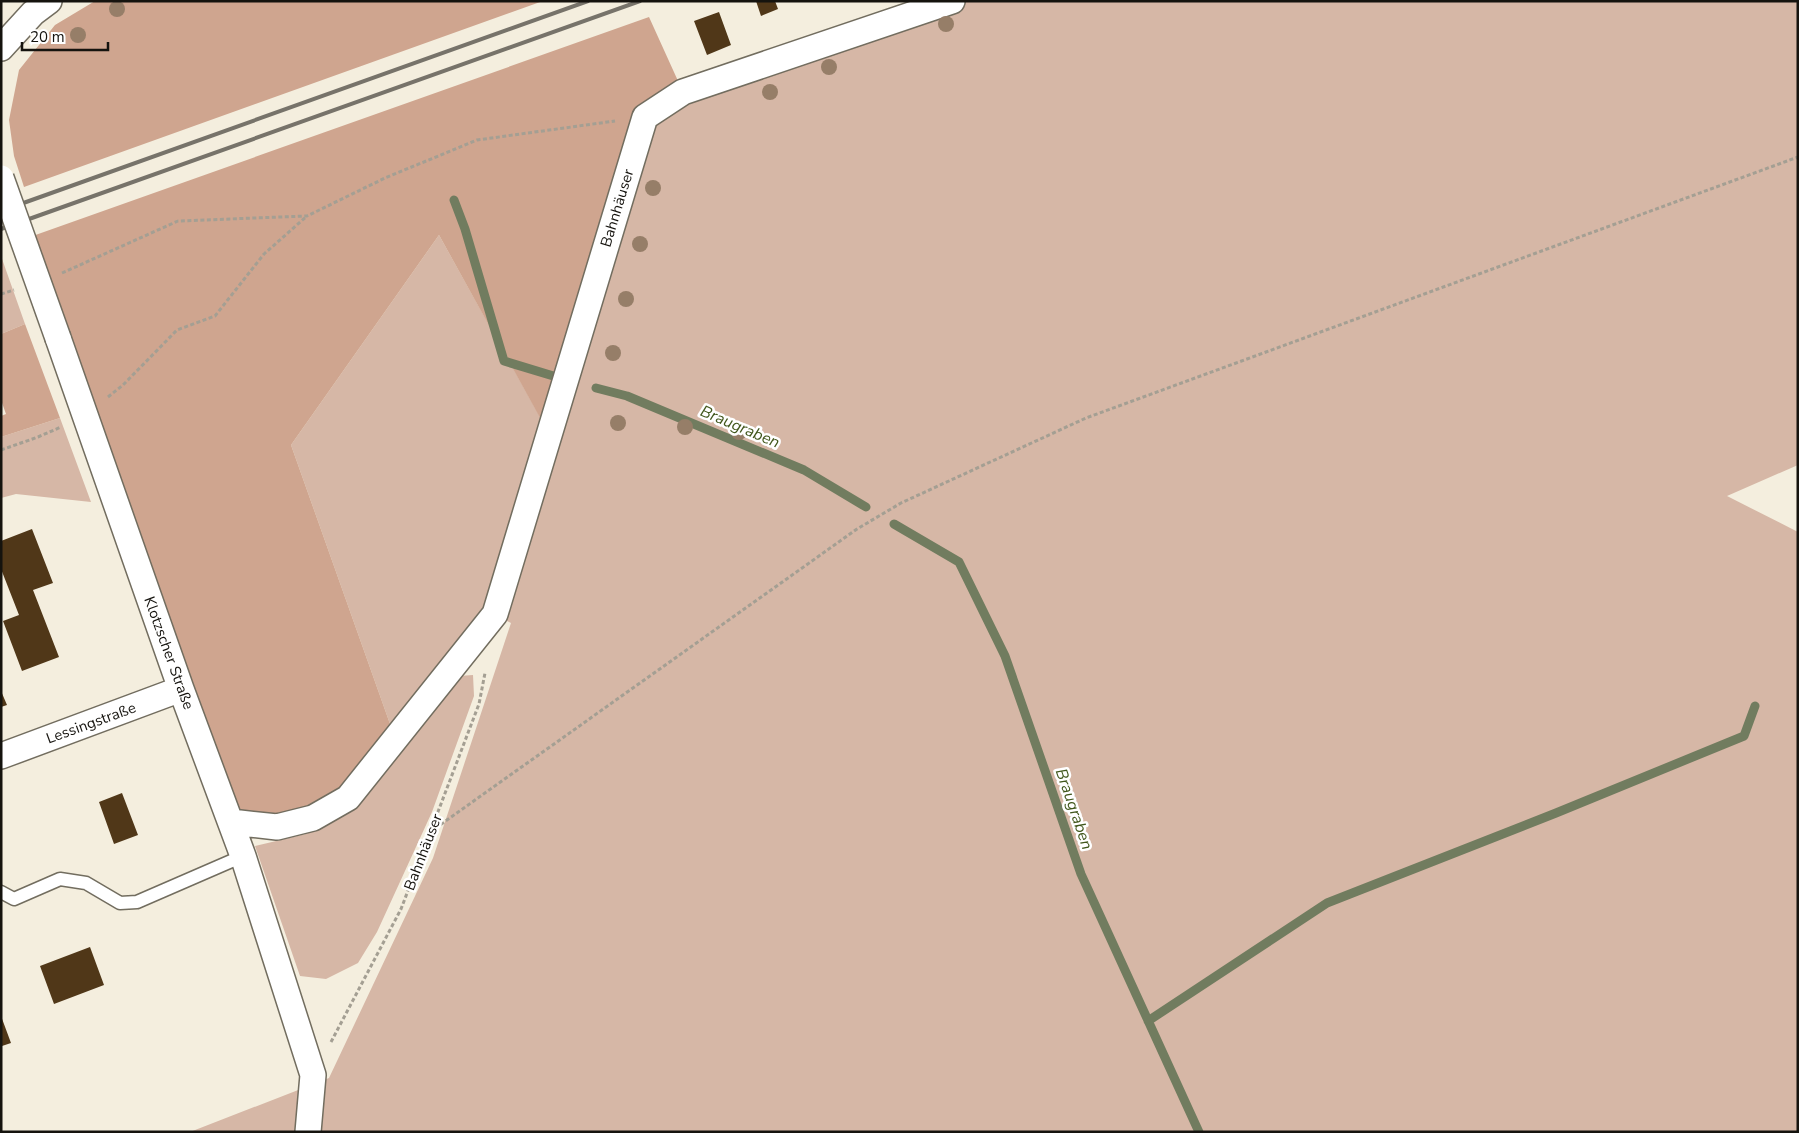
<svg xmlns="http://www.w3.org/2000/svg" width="1799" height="1133" viewBox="0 0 1799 1133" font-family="'Nunito Sans',sans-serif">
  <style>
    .green { fill: #d6b7a6 }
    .forest { fill: #cfa58f }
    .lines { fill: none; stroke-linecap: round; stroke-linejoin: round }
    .stream { stroke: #717c5f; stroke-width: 9 }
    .building { fill: #503718 }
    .service-casing { stroke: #726d5f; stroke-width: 15 }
    .minor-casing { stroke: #726d5f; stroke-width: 28 }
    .path { stroke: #a49f93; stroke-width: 3; stroke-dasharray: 4 2.5; stroke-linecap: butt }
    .service { stroke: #fff; stroke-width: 12 }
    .minor { stroke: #fff; stroke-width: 25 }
    .rail { stroke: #77736a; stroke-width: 4 }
    .minor-bridge-casing { stroke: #726d5f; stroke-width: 28; stroke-linecap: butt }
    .minor-bridge { stroke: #fff; stroke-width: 25 }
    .tree { fill: #967e68 }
    .labels { text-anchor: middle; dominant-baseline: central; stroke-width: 5; stroke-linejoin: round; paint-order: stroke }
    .street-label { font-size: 15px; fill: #15130e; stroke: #fff }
    .water-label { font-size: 16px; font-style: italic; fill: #41571c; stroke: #fff }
  </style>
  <rect width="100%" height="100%" fill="#f4eede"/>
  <!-- green -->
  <path class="green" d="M969,1H1798V465L1727,496L1798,532V1132H190L329,1078L433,858L511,623L495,615L395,738L291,445L439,235L549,433L645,117L842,44Z
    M1,256L25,324L1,334Z
    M60,418L91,502L16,494L1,498V437Z
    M473,675L474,696L432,812L377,932L358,963L326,979L300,976L255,846L306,834L346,811L459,676Z"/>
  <!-- forest -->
  <path class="forest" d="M95,1H543L24,187L14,156L9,120L19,70L55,25Z
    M649,17L683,92L645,117L549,434L439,235L291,445L395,738L313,817L233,819L27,238Z
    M25,324L60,418L1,437V416L6,414L1,400V334Z"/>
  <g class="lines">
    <!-- stream -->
    <path class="stream" d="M454,200L465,229L504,361L560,378
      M596,388L627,396L804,470L866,507
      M894,524L959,562L1005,656L1081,874L1199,1132
      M1148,1021L1327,903L1556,813L1744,736L1755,706"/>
  </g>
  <!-- building -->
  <path class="building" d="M756,1H775L778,9L761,16Z
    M719,12L731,45L707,55L694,21Z
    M32,529L53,583L33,590L59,657L22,671L3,621L19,615L1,569V541Z
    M1,691L7,705L1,707Z
    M122,793L138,835L114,844L99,802Z
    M90,947L104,985L54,1004L40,966Z
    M1,1016L11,1043L2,1046L1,1043Z"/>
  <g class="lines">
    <defs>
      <path id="service" d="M1,892L14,899L60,879L86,883L120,903L137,902L243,856"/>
      <path id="minor" d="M1,48L33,13L49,1
        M58,338L181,689L243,856L313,1075L308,1132
        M1,756L181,689
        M231,822L277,827L313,818L348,798L495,614L645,117L683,92L952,1"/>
    </defs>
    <!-- service casing -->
    <use href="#service" class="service-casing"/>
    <!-- minor casing -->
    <use href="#minor" class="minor-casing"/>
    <!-- path -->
    <path class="path" d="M62,273L178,221L307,216L385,178L477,140L615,121
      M1,294L14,290
      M108,397L123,385L177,330L215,316L264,254L307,216
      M1,450L38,437L61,427
      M430,832L857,529L901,503L1086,418L1798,157
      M331,1042L401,909L479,704L485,673"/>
    <!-- service -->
    <use href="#service" class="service"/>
    <!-- minor -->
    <use href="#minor" class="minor"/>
    <!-- rail -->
    <path class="rail" d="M1,211L588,1
      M1,229L640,1"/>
    <defs>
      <path id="minor-bridge" d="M1,178L58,338"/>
    </defs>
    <!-- minor-bridge casing -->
    <use href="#minor-bridge" class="minor-bridge-casing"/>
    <!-- minor-bridge -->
    <use href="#minor-bridge" class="minor-bridge"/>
  </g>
  <!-- trees -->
  <g class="tree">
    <circle cx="117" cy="9" r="8"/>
    <circle cx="946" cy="24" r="8"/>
    <circle cx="78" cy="35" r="8"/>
    <circle cx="829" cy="67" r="8"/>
    <circle cx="770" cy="92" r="8"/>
    <circle cx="653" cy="188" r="8"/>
    <circle cx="640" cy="244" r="8"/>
    <circle cx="626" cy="299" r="8"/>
    <circle cx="613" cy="353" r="8"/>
    <circle cx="618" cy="423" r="8"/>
    <circle cx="685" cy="427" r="8"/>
    <circle cx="739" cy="432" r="8"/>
  </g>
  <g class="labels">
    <!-- street labels -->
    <g class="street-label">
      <text transform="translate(617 208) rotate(-73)">Bahnhäuser</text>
      <text transform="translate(169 653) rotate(70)">Klotzscher Straße</text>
      <text transform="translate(91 723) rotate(-20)">Lessingstraße</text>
      <text transform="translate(423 852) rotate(-69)">Bahnhäuser</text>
    </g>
    <!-- water labels -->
    <g class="water-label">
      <text transform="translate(740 427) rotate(23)">Braugraben</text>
      <text transform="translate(1074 809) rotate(71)">Braugraben</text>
    </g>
  </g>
  <!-- border -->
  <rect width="1799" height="1133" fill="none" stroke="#15130e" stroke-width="5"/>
  <!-- scale -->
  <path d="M22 42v8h86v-8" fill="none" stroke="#15130e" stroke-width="2.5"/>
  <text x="30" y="42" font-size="15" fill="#15130e" stroke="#ffffff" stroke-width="4" paint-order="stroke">20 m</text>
</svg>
